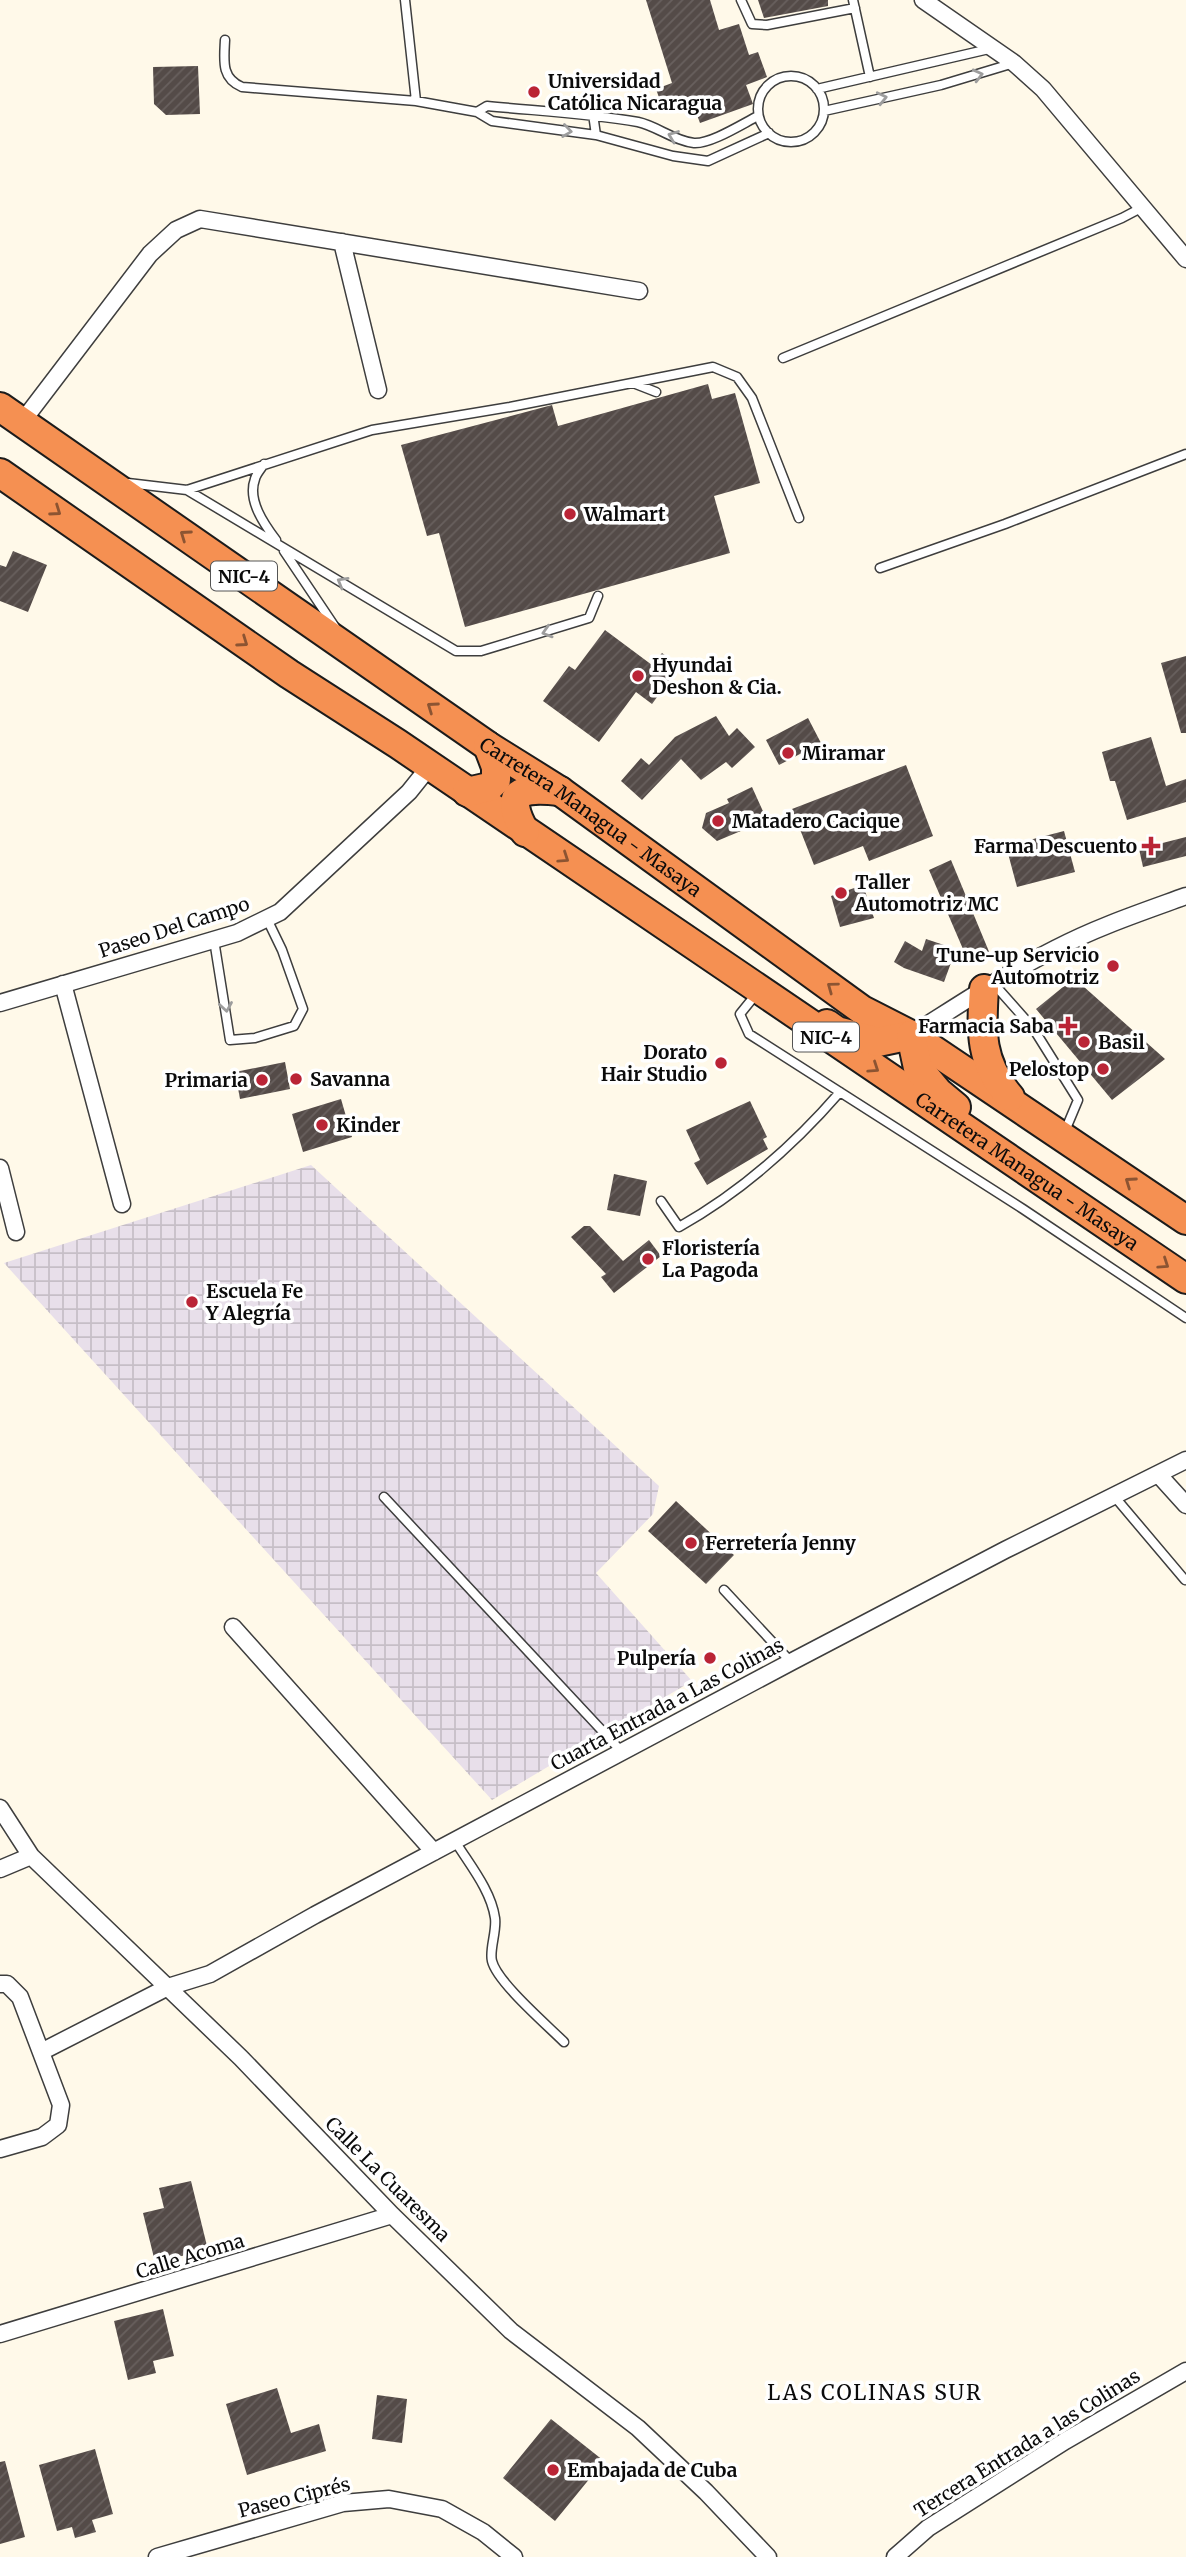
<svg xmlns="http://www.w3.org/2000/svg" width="1186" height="2557" viewBox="0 0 1186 2557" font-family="Merriweather,serif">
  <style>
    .industrial { fill: url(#industrial-grid) }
    .building { fill: url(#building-hatch) }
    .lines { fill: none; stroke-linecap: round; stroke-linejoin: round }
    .lane-casing { stroke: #3e3e3e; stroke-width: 11 }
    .street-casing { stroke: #3e3e3e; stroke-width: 19 }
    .highway-casing { stroke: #1c1c1c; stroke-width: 32 }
    .lane { stroke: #fff; stroke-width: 8 }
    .street { stroke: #fff; stroke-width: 16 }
    .highway { stroke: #f59052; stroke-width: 28 }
    .oneway { stroke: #9d9d9d }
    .oneway2 { stroke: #8c5432 }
    .poi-dot { fill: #ba2436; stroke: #fff; stroke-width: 2.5 }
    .labels { text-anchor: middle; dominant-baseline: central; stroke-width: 7; stroke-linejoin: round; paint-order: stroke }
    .shield { fill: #fff; stroke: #545454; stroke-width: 2 }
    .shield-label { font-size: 18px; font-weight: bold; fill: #0b0b0b }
    .poi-label { font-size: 19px; font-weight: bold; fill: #0b0b0b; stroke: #fff; text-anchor: start }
    .street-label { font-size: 19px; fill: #0b0b0b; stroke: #fff }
    .neighbourhood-label { font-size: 21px; letter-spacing: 2px; fill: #0b0b0b; stroke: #fff }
  </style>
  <defs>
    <pattern id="industrial-grid" width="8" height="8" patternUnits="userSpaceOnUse" patternTransform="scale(1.75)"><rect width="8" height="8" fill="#e8dfea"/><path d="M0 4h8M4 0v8" fill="none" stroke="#c6bec7"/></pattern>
    <pattern id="building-hatch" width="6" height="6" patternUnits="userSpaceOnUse" patternTransform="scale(1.75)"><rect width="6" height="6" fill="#544b48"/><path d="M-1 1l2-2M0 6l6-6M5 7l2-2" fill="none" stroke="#68605e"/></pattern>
  </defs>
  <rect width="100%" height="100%" fill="#fff9e9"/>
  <!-- industrial -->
  <path class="industrial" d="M311,1165L659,1486L653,1514L596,1573L692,1681L492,1800L4,1263Z"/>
  <!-- building -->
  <path class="building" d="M646,0H710L719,30L739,24L749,55L758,52L767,77L746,85L753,104L700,123L691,99L663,109L656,89L672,83Z
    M758,0H828V6L764,18Z
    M198,66L200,114L166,115L154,104L153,67Z
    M708,384L712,399L735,393L760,483L714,496L730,553L465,627L439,533L427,536L401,445L552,405L558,426Z
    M13,551L47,565L28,612L0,601V565L6,567Z
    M605,630L652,665L662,653L680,666L652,704L636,692L599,742L543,701L569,666L575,670Z
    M1186,656V733H1181L1161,663Z
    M716,716L729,736L737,728L755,747L732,768L726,762L701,780L681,759L642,800L621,781L641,758L649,765L675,737Z
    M808,718L821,743L779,765L766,740Z
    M1151,737L1166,786L1186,779V802L1127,820L1115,781H1110L1102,752Z
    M906,765L933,836L869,861L863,846L814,865L792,809Z
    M752,787L767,820L717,841L702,828L706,813L729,803L727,799Z
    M1064,831L1075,872L1017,887L1006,846Z
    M1186,837V856L1143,867L1139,849Z
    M951,860L990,954L969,963L929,870Z
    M863,885L874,918L840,927L831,896Z
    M926,939L956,949L944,982L904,968L894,962L905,941L922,951Z
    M1074,978L1165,1059L1112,1100L1036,1009Z
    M285,1062L290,1089L240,1099L235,1072Z
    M341,1099L352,1137L303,1152L292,1114Z
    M750,1101L767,1137L763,1139L768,1149L707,1185L694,1163L700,1160L686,1130Z
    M614,1174L647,1181L640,1216L607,1210Z
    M584,1226H590L623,1261L649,1240L661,1256L614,1293L601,1277L606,1274L571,1237Z
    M676,1501L734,1555L706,1584L648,1531Z
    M191,2181L208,2250L155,2262L143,2213L164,2208L159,2188Z
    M163,2309L174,2356L153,2361L156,2373L128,2380L114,2321Z
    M277,2388L291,2433L319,2424L326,2451L247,2475L226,2404Z
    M377,2395L407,2399L402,2443L372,2439Z
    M551,2419L604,2461L555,2521L503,2478Z
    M95,2449L113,2514L92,2520L96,2532L75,2538L72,2527L57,2531L39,2465Z
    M5,2461L25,2537L0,2544V2462Z"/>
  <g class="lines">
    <defs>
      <path id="lane" d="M405,0L416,101
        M741,0L752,24L767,25L855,8
        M853,0L870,77
        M225,40C224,61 221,78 242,87L416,101L477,112L492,121L596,135L673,156L708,161L769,133
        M758 109a33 33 0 1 1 66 0a33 33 0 1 1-66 0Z
        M817,89L989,49
        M824,111L941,85L1014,63
        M477,112L487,106C538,111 588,113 638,122C657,126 674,141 694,143C711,144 742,124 758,116
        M593,114L596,135
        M783,358L1122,218L1141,208
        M633,383L656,392
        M264,464C261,469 256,474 255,479C247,500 264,524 276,540
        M128,483L187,490L372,430L510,407L713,367L737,377L752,398L799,518
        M187,490L456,651H481L589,618L598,596
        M284,551L335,627
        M880,568L1005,524L1186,454
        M214,940L230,1040L255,1038L294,1026L303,1009L282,950L267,919
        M993,983L1033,1028L1078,1100L1065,1131
        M757,993L740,1014L749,1034L1023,1209L1186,1318
        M661,1201L679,1227C741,1192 794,1145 840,1092
        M1114,1496L1185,1580
        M384,1497L622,1752
        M724,1590L791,1662
        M455,1841C469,1864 491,1890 495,1918C497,1931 489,1950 492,1961C497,1982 547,2025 564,2042"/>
      <path id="street" d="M923,0L1014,63L1043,89L1186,259
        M342,242L378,390
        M22,422L150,254L176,230L200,219L639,291
        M63,984L122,1204
        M0,1003L237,933L280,912L409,792L429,767
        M911,1035C959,1005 1005,974 1055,949C1097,927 1142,912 1186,896
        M0,1168L16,1232
        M1158,1474L1186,1505
        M233,1627L434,1852
        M0,1808L31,1856L241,2058L392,2215L511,2331L638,2428L706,2492L768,2557
        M0,1869L31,1856
        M0,1984H7L20,1997L61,2105L58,2125L42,2137L0,2149
        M41,2052L168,1987L210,1974L315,1915L791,1662L1005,1550L1186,1460
        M0,2334L392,2215
        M157,2557L343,2503L389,2499L442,2509L483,2532L514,2557
        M895,2557L928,2528L1065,2441L1186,2371"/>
      <g id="highway">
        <path id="s1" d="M0,407L488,746L560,791L862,1010L911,1035L1186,1220"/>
        <path id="s2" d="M0,473L289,674L398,744L1186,1279"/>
        <path d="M467,792L489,787L496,780V767L488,746"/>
        <path d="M525,832C502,791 521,787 560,791"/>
        <path d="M984,989C981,1032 980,1063 1010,1097"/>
        <path d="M827,1024L837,1031L878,1042L911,1035"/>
        <path d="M911,1035L918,1068L938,1092L956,1107"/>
      </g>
    </defs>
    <!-- lane casing -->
    <use href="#lane" class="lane-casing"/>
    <!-- street casing -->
    <use href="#street" class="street-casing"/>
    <!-- highway casing -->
    <use href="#highway" class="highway-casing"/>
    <!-- lane -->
    <use href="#lane" class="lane"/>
    <!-- street -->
    <use href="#street" class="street"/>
    <!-- highway -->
    <use href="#highway" class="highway"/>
  </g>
  <!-- one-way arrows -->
  <defs><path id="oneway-chevron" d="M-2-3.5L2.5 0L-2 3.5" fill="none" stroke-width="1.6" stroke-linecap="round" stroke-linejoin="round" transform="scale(1.75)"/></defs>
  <g class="oneway">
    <use href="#oneway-chevron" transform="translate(978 75) rotate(-14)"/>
    <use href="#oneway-chevron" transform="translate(882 98) rotate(-13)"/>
    <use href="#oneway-chevron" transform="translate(567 131) rotate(8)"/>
    <use href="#oneway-chevron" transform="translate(673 136) rotate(-159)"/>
    <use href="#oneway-chevron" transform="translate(342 582) rotate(-150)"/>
    <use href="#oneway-chevron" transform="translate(547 632) rotate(163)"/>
    <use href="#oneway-chevron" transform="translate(226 1007) rotate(81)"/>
  </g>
  <g class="oneway2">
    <use href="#oneway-chevron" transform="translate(56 511) rotate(35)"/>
    <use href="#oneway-chevron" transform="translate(185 535) rotate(-145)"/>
    <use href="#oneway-chevron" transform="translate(243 642) rotate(35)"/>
    <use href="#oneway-chevron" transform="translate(432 707) rotate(-145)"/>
    <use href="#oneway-chevron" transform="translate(564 858) rotate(34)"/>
    <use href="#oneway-chevron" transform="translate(832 987) rotate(-144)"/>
    <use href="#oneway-chevron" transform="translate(874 1068) rotate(34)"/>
    <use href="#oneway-chevron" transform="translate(1130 1182) rotate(-145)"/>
    <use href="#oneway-chevron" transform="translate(1164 1264) rotate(34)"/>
  </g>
  <!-- markers -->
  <g class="poi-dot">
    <circle cx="534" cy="92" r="7"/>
    <circle cx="570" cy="514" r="7"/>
    <circle cx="638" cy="676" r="7"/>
    <circle cx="788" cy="753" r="7"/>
    <circle cx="718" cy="821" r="7"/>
    <path d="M1147.5 835.5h7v7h7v7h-7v7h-7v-7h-7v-7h7z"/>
    <circle cx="841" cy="893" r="7"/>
    <circle cx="1113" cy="966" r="7"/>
    <path d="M1064.5 1015.5h7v7h7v7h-7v7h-7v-7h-7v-7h7z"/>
    <circle cx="1084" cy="1042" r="7"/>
    <circle cx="721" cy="1063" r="7"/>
    <circle cx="1103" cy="1069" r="7"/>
    <circle cx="296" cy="1079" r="7"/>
    <circle cx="262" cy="1080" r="7"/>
    <circle cx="322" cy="1125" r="7"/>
    <circle cx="648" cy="1259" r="7"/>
    <circle cx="192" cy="1302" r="7"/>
    <circle cx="691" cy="1543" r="7"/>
    <circle cx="710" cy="1658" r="7"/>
    <circle cx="553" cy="2470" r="7"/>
  </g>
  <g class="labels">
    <!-- shield labels -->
    <g class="shield">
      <rect x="211" y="561.5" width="66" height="29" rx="5"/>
      <rect x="793" y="1022.5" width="66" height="29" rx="5"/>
    </g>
    <g class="shield-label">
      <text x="244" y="576">NIC-4</text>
      <text x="826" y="1037">NIC-4</text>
    </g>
    <!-- poi labels -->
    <g class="poi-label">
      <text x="548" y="81">Universidad<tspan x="548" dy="22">Católica Nicaragua</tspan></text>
      <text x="584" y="514">Walmart</text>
      <text x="652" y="665">Hyundai<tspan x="652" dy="22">Deshon &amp; Cia.</tspan></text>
      <text x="802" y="753">Miramar</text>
      <text x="732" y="821">Matadero Cacique</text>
      <text x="1137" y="846" text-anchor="end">Farma Descuento</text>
      <text x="855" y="882">Taller<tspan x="855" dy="22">Automotriz MC</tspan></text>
      <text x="1099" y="955" text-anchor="end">Tune-up Servicio<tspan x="1099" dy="22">Automotriz</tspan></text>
      <text x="1054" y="1026" text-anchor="end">Farmacia Saba</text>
      <text x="1098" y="1042">Basil</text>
      <text x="707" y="1052" text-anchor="end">Dorato<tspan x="707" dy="22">Hair Studio</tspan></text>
      <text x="1089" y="1069" text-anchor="end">Pelostop</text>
      <text x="310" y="1079">Savanna</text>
      <text x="248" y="1080" text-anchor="end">Primaria</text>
      <text x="336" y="1125">Kinder</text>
      <text x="662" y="1248">Floristería<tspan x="662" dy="22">La Pagoda</tspan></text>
      <text x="206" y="1291">Escuela Fe<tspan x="206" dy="22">Y Alegría</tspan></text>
      <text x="705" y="1543">Ferretería Jenny</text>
      <text x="696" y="1658" text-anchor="end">Pulpería</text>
      <text x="567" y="2470">Embajada de Cuba</text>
    </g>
    <!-- street labels -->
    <g class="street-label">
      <text stroke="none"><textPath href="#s1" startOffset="719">Carretera Managua - Masaya</textPath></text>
      <text transform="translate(174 927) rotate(-18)">Paseo Del Campo</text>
      <text stroke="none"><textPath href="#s2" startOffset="1242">Carretera Managua - Masaya</textPath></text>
      <text transform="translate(667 1704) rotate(-28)">Cuarta Entrada a Las Colinas</text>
      <text transform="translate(388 2179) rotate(45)">Calle La Cuaresma</text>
      <text transform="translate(190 2256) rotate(-17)">Calle Acoma</text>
      <text transform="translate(1027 2443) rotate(-32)">Tercera Entrada a las Colinas</text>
      <text transform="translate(294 2497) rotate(-14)">Paseo Ciprés</text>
    </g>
    <!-- neighbourhood labels -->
    <g class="neighbourhood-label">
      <text x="875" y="2392">LAS COLINAS SUR</text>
    </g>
  </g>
</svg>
